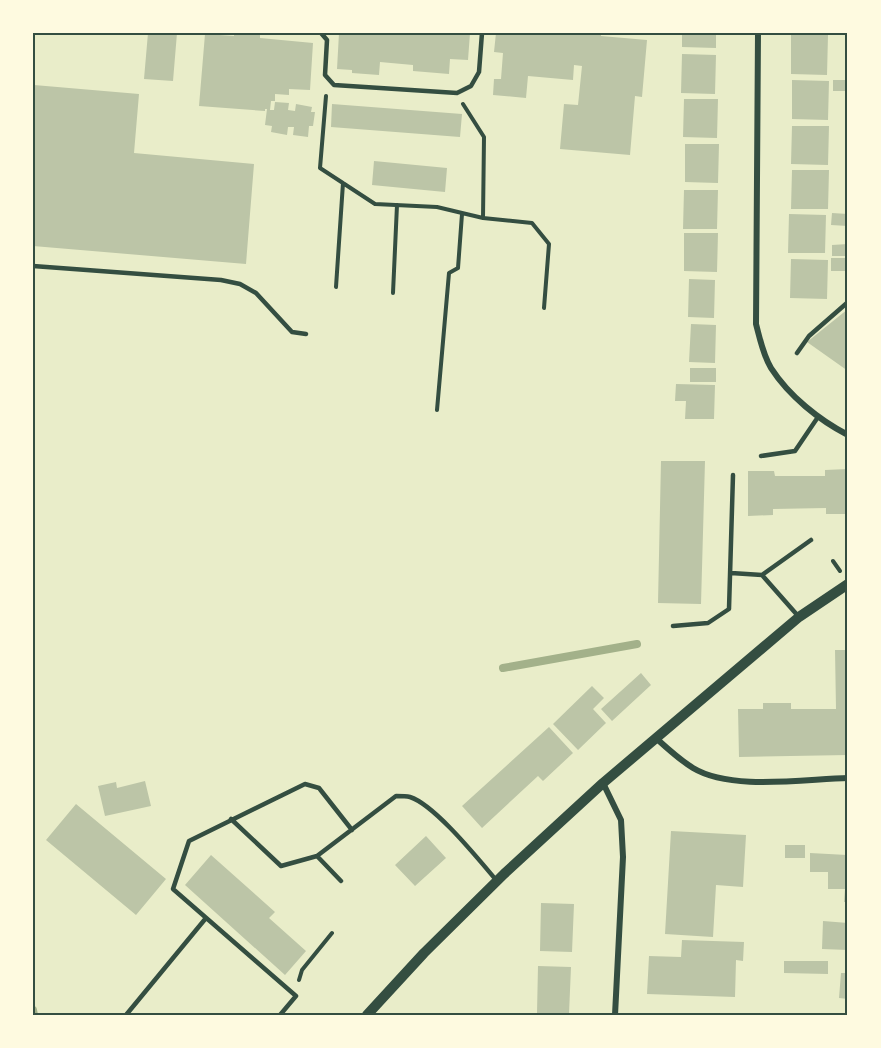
<svg xmlns="http://www.w3.org/2000/svg" width="881" height="1048" viewBox="0 0 881 1048" font-family="Jost,sans-serif">
  <style>
    .lines { fill: none; stroke-linecap: round; stroke-linejoin: round }
    .stream { stroke: #a3b18a; stroke-width: 8 }
    .building { fill: #bcc5a7 }
    .path { stroke: #344e41; stroke-width: 4 }
    .service { stroke: #344e41; stroke-width: 4.5 }
    .minor { stroke: #344e41; stroke-width: 6 }
    .tertiary { stroke: #344e41; stroke-width: 10 }
    .neatline { fill: none; stroke: #344e41; stroke-width: 2 }
  </style>
  <rect width="100%" height="100%" fill="#e9edc9"/>
  <g class="lines">
    <!-- stream -->
    <path class="stream" d="M503,668L637,644
      M33,1010L34,1015"/>
  </g>
  <!-- building -->
  <path class="building" d="M148,33H177L173,81L144,79Z
    M234,33H260V38L313,43L310,90L289,89V95L275,94V101H271L270,110H274L275,102L289,103L288,110L295,111L296,104L312,107L311,112H315L313,126H309L308,137L293,135L294,127H288L287,135L271,132L272,126L265,125L267,109H265V111L199,106L205,34L234,36Z
    M339,33H470L468,60L450,59L449,74L413,71V65L380,62L379,75L352,73V70L337,69Z
    M496,33H601V36L647,40L642,97L635,96L630,155L560,149L564,104L578,105L582,66L574,65L573,80L528,76L526,98L493,95L494,79H501L503,53L494,52Z
    M682,33H716V48L682,47Z
    M791,35H828L827,75L791,74Z
    M682,54L716,55L715,94L681,93Z
    M792,80L829,81L828,120L792,119Z
    M833,80H848V91H833Z
    M34,85L139,94L134,153L254,164L246,264L33,246Z
    M684,99H718L717,138L683,137Z
    M332,104L462,114L460,137L331,127Z
    M792,126H829L828,165L791,164Z
    M685,144H719L718,183L685,182Z
    M374,161L447,168L445,192L372,185Z
    M792,170H829L828,209H791Z
    M684,190H718L717,229H683Z
    M832,213L848,214V226L831,225Z
    M789,214L826,215L825,253H788Z
    M684,233H718L717,272L684,271Z
    M848,244V256H832V245Z
    M831,258H848V271H831Z
    M791,259L828,260L827,299L790,298Z
    M689,279L715,280L714,318L688,317Z
    M848,309V371L807,342Z
    M691,324L716,325L715,363L689,362Z
    M690,368H716V382H690Z
    M676,384L715,385L714,419H685L686,401H675Z
    M661,461H705L701,604L658,603Z
    M848,469V514H826V508L773,509V515L748,516V471H774L775,476H825V470Z
    M835,650H848V755L739,757L738,709H763V703H791V709H836Z
    M641,673L651,685L612,721L601,709Z
    M592,686L604,698L593,709L606,723L578,750L553,724Z
    M549,727L573,753L543,781L538,776L482,828L462,806Z
    M145,781L151,806L105,816L98,786L116,782L117,788Z
    M76,804L166,879L136,915L46,840Z
    M671,831L746,835L743,887L716,885L713,937L665,934Z
    M426,836L446,858L415,886L395,865Z
    M785,845H805V858H785Z
    M810,853L847,855L848,902H844L845,889H828V872H810Z
    M211,855L275,912L269,918L306,951L285,975L185,885Z
    M541,903L574,904L572,952L540,951Z
    M823,921L848,923V950L822,949Z
    M682,940L744,942L743,961L736,960L735,997L647,994L649,956L681,957Z
    M784,961H828V974L784,973Z
    M538,966L571,967L569,1014L537,1013Z
    M841,973H848V999L839,998Z"/>
  <g class="lines">
    <!-- path -->
    <path class="path" d="M326,96L320,168L375,204L437,207L483,218L484,137L463,104
      M483,218L532,223L549,244L544,308
      M336,287L343,183
      M393,293L397,205
      M437,410L449,273L458,268L462,214
      M833,561L840,571
      M299,980L302,970L332,933"/>
    <!-- service -->
    <path class="service" d="M321,33L327,40L325,75L334,85L457,93L471,86L479,72L482,33
      M33,266L221,280L240,284L256,293L292,332L306,334
      M797,353L809,336L848,302
      M761,456L795,451L818,417
      M731,573L762,575L799,617
      M762,575L811,540
      M673,626L708,623L729,609L733,475
      M231,819L281,866L317,856L396,796C400,796 406,796 410,797C435,805 479,860 497,881
      M317,856L341,881
      M126,1015L206,918
      M280,1015L296,996L173,889L189,841L305,784L319,788L352,830"/>
    <!-- minor -->
    <path class="minor" d="M758,33L756,324C760,339 763,355 771,368C789,396 819,420 848,435
      M657,739C668,749 680,760 693,768C731,791 804,779 848,778
      M603,783L621,820L623,857L615,1015"/>
    <!-- tertiary -->
    <path class="tertiary" d="M367,1015L424,953L504,874L603,783L799,617L848,584"/>
  </g>
  <!-- border -->
  <rect width="881" height="1048" fill="none" stroke="#fefae0" stroke-width="69"/>
  <rect x="34" y="34" width="812" height="980" class="neatline"/>
</svg>
